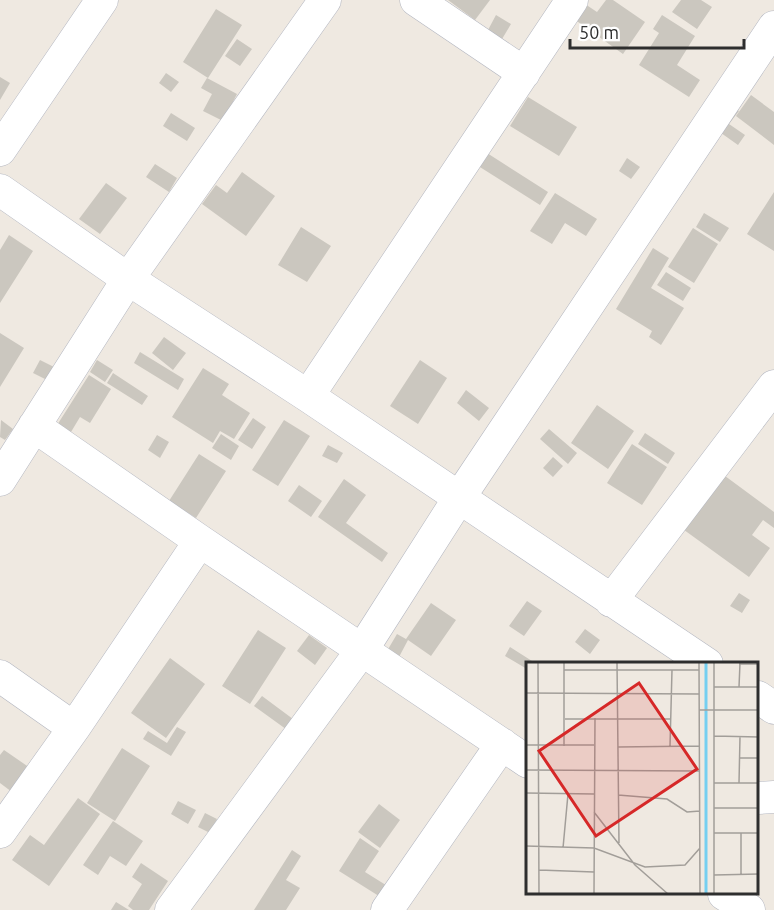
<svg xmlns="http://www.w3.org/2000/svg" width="774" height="910" viewBox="0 0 774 910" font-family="Ubuntu,sans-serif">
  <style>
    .building { fill: #cbc7bf }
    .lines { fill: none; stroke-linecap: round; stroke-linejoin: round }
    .minor-casing { stroke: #b4b7c1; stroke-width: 33 }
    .minor { stroke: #fff; stroke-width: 32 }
    .inset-river { fill: none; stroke: #75cff0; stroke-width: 3 }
    .inset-road { fill: none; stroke: #a29e99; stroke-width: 1.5 }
    .view { fill: #d62828; fill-opacity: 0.15; stroke: #d62828; stroke-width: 3 }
    .inset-edge { fill: none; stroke: #2e2e2e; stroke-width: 3 }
  </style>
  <rect width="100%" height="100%" fill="#efe9e1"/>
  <!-- building -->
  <path class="building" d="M448,0H490L475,20Z
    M606,0H613L645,22L623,54L574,19L585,4L597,12Z
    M681,0H701L712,7L697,29L672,12Z
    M216,9L242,25L208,78L183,62Z
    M496,15L511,24L502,39L488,30Z
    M662,15L695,36L677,65L700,80L689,97L639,65L659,33L653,29Z
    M237,39L252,49L240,66L225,56Z
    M166,73L179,82L171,92L159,83Z
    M0,77L10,83L0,100Z
    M207,78L237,94L223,121L203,111L212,94L201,88Z
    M751,95L774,112V145L736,116Z
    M528,97L577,127L559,156L510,126Z
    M730,105L739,111L729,124L745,135L738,145L714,128Z
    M171,113L195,128L187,141L163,126Z
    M473,144L548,192L540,205L464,157Z
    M627,158L640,167L631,179L619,171Z
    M155,164L177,178L169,192L146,177Z
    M242,172L275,196L246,236L202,204L216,185L227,193Z
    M106,183L127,198L100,234L79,219Z
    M774,192V251L747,234Z
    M555,193L597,219L586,236L565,223L552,244L530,231Z
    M704,213L729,228L720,242L696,227Z
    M301,227L331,246L307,282L278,265Z
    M693,228L718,244L694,283L668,267Z
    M9,235L33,251L0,303V250Z
    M653,248L669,258L651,288L684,308L661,345L649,337L652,331L616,309Z
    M666,272L691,288L683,301L657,285Z
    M0,333L24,348L0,387Z
    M164,337L186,353L173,370L152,353Z
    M140,352L184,379L178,390L134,363Z
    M40,360L56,368L49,381L33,373Z
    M97,360L113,370L105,382L90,372Z
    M420,360L447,378L418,424L390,406Z
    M203,368L229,384L222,395L250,413L234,439L220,431L213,443L172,417Z
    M113,373L148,396L142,405L107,383Z
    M89,375L111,389L90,423L80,417L65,442L52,433Z
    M466,390L489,408L479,421L457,403Z
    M597,405L634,431L608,469L571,443Z
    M253,418L266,427L252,449L238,440Z
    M1,420L13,429L5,440L0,437Z
    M284,420L310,436L278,486L252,470Z
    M549,429L577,453L568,464L540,439Z
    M645,433L675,453L668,464L638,444Z
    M221,434L239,446L231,460L212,448Z
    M157,435L169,442L160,458L148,450Z
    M632,444L667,467L642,505L607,483Z
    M328,445L343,453L337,463L322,456Z
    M199,454L226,471L196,518L169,501Z
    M553,457L563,466L553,477L543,468Z
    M721,473L774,512V528L763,520L752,535L770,548L749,577L680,527Z
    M344,479L366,495L346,523L388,553L382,562L318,517Z
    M299,485L322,501L311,517L288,501Z
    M739,593L750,600L742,613L730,606Z
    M527,601L542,611L524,636L509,626Z
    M431,603L456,620L431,656L408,640L399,657L387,651L397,634L406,639Z
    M585,629L600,640L590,654L575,642Z
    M258,630L286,648L250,704L222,686Z
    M309,635L327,648L315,665L297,651Z
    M510,647L532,661L528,664L527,669L505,656Z
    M170,658L205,684L166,738L131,713Z
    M262,696L297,722L290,732L254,706Z
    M177,727L186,732L171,756L143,739L148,731L167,743Z
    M122,748L150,766L115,821L87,803Z
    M4,750L33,770L16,795L0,783V755Z
    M78,798L100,814L49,886L12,860L30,835L44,845Z
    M178,801L196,810L188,824L171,814Z
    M379,804L400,820L380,848L358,832Z
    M205,813L217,819L210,833L198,827Z
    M113,821L143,841L126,866L110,856L98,875L83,865Z
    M360,838L379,851L365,872L397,892L390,903L339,871Z
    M292,850L301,856L286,880L300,888L286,910H254Z
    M141,863L168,881L149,910H133L128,906L142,884L132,877Z
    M116,902L129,910H111Z"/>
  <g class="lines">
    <defs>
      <path id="minor" d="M416,0L524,73
        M0,150L102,0
        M0,190L128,279L308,396L707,664
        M308,396L572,0
        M34,426L200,541L528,762
        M0,480L128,279L325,0
        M611,601L774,386
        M0,676L74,728
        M758,697L774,708
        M758,798L774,797
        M0,832L74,728L200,541
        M724,894L749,910
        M171,910L362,650L459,498L774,27
        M387,910L502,744"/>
    </defs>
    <!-- minor casing -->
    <use href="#minor" class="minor-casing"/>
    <!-- minor -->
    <use href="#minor" class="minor"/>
  </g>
  <!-- overview -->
  <g transform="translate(526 662)">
    <rect width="232" height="232" fill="#efe9e1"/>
    <path class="inset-river" d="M180,1V232"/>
    <path class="inset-road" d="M12,1L13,232M38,1V84M91,1L93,181M173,1L174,232M188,1V232M213,2H233M38,8H173M188,25H233M213,25L214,1M0,31L173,32M173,48H233M39,57H144M188,74L233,75M0,83H68M144,84L146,8M92,85L173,84M214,96H233M0,108L173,109M188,121H233M213,121L214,75M0,131L68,132M92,133L141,137L161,150L174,149M188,146H233M68,150L109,203L142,232M188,171H233M215,171V212M0,184L68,186L119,205L159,203L174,186M37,186L42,132M13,208L68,210M188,213L233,212M68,232L69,56"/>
    <path class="view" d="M113,21L171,107L70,174L13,89Z"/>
    <rect width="232" height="232" class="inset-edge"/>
  </g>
  <!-- scale -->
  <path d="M570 39v9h174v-9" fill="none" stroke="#2e2e2e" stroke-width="3"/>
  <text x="579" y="39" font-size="18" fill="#2e2e2e" stroke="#ffffff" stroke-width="4.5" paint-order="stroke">50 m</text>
</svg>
